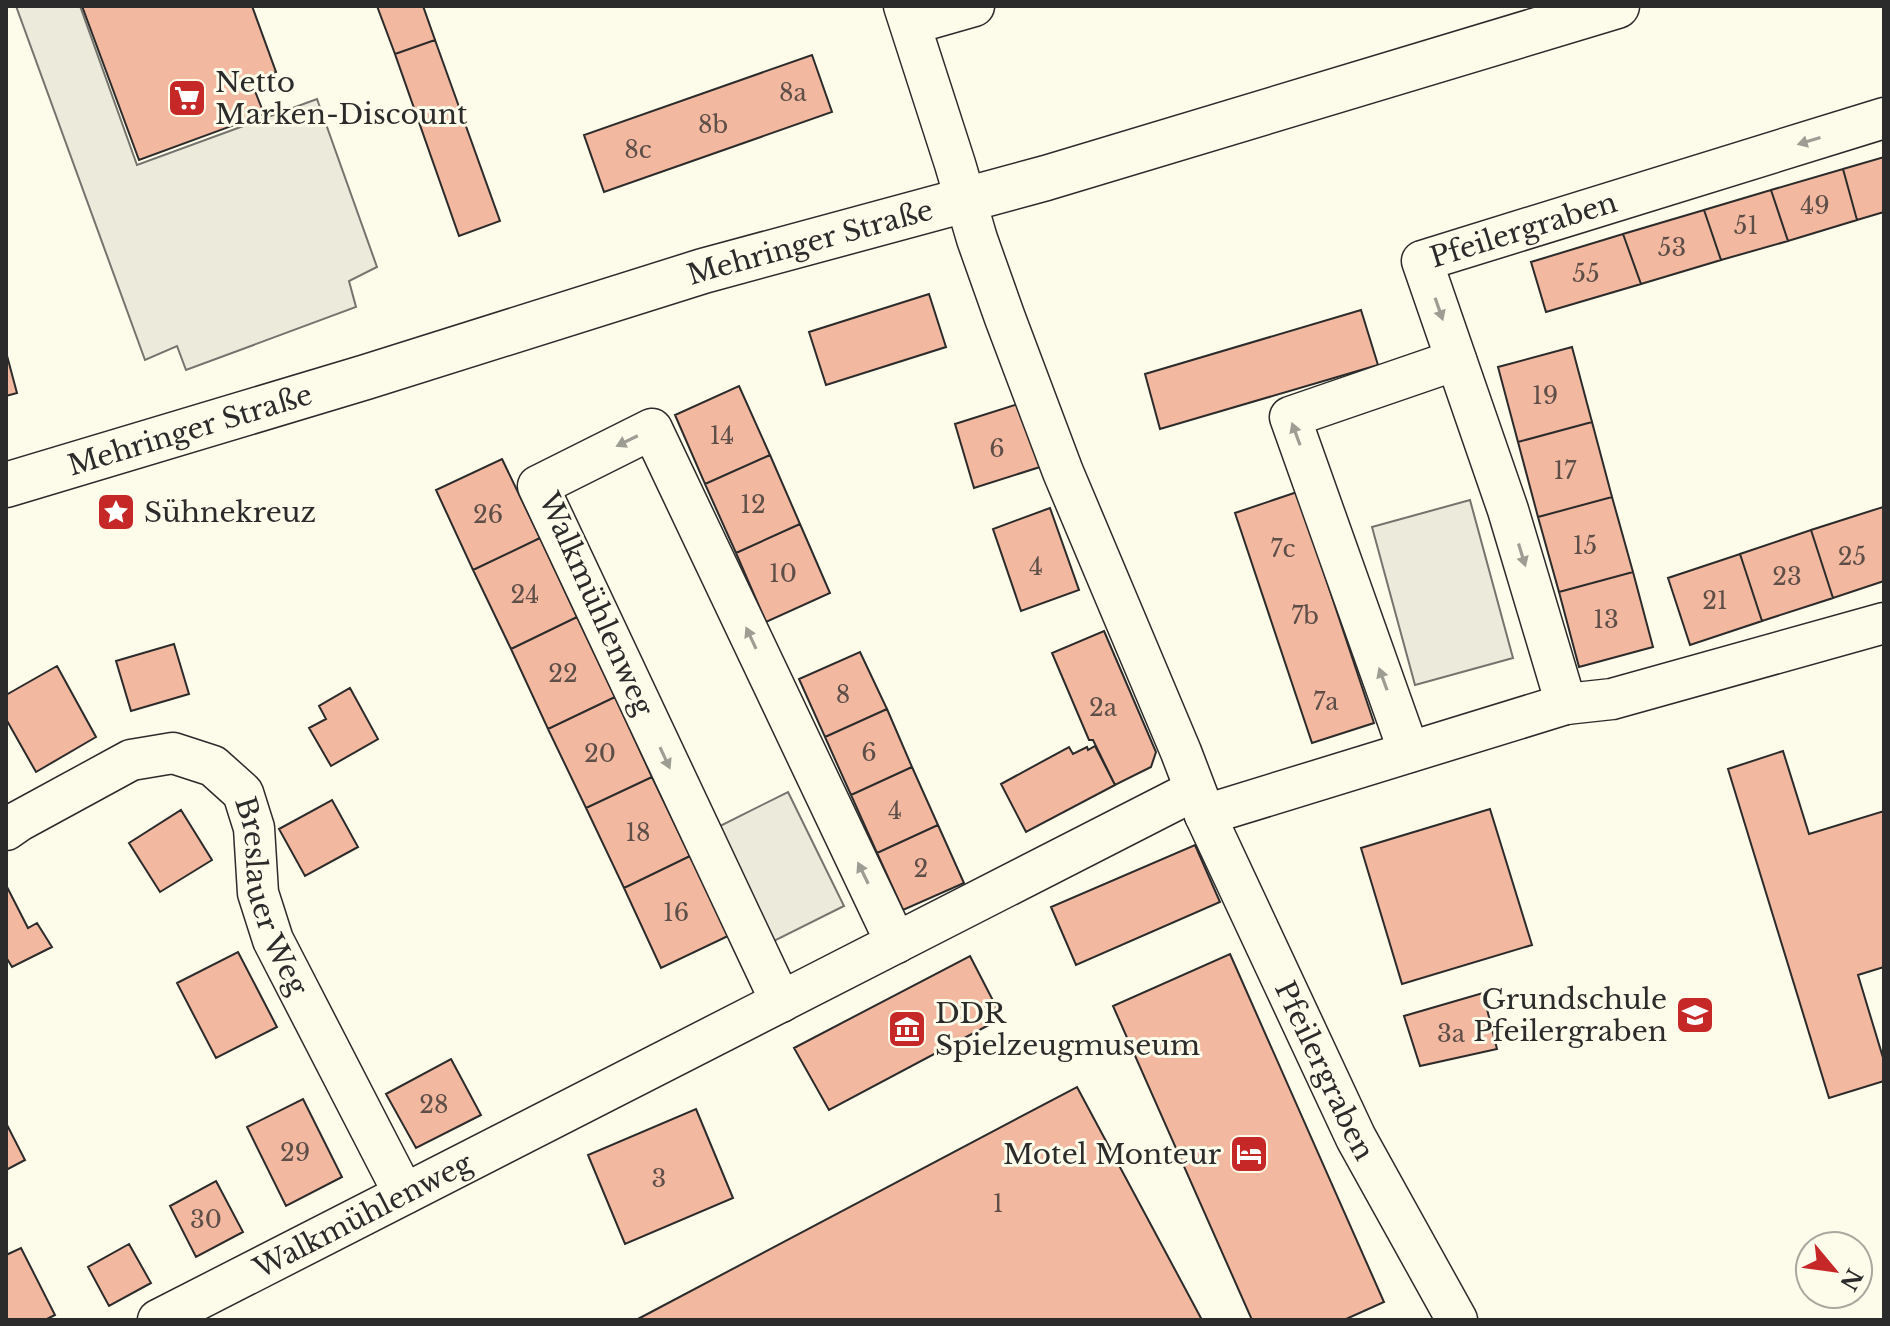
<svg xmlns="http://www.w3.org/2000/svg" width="1890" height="1326" viewBox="0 0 1890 1326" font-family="'Libre Baskerville',serif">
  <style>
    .parking { fill: #eceadb; stroke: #74746e; stroke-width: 2 }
    .building { fill: #f2b8a0; stroke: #2b2b2b; stroke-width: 2 }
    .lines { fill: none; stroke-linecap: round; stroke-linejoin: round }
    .minor-casing { stroke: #2b2b2b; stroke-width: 43 }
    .major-casing { stroke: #2b2b2b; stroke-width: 47 }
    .minor { stroke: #fdfbea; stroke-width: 40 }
    .major { stroke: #fdfbea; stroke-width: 44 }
    .oneway { fill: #9e9d94 }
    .labels { text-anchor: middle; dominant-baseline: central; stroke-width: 6; stroke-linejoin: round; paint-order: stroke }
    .number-label { font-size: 24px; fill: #5d4e48 }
    .poi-label { font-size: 28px; fill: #2b2b2b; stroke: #fdfbea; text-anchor: start }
    .street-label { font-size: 28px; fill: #2b2b2b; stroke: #fdfbea }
  </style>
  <rect width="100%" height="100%" fill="#fdfbea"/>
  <!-- parking -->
  <path class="parking" d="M16,6H80L137,165L317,99L377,267L349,281L356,307L186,370L177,346L145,360Z
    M1470,500L1513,658L1415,685L1372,527Z
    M788,792L844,906L774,941L718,827Z"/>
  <!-- building -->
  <path class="building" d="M82,6H252L276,72L251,81L264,114L139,160Z
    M377,6H423L435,40L395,54Z
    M435,40L500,221L459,236L395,54Z
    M812,55L832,112L604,192L584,135Z
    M1884,157V212L1857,220L1843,169Z
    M1843,169L1857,220L1788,241L1771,190Z
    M1771,190L1788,241L1721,260L1704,210Z
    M1704,210L1721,260L1641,284L1623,234Z
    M1623,234L1641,284L1546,312L1531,262Z
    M929,294L946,347L826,385L809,332Z
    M1361,310L1378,365L1160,429L1145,374Z
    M1572,347L1592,422L1518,442L1498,367Z
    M6,352L17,393L6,396Z
    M739,386L770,455L705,484L675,415Z
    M1021,403L1040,467L974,488L955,424Z
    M1592,422L1612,497L1538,517L1518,442Z
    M770,455L800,524L736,553L705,484Z
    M502,459L540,538L473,570L436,490Z
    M1297,492L1374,723L1312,743L1235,513Z
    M1612,497L1633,572L1559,592L1538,517Z
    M1883,507L1884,581L1833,598L1811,530Z
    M1050,508L1079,590L1021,611L993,529Z
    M800,524L830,593L766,622L736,553Z
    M1811,530L1833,598L1762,621L1740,554Z
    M540,538L577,617L511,649L473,570Z
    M1740,554L1762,621L1690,645L1668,578Z
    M1633,572L1653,647L1579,667L1559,592Z
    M577,617L615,697L548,729L511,649Z
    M1104,631L1156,752L1151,767L1115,785L1093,740H1089L1052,653Z
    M174,644L189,694L131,711L116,661Z
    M860,652L887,709L825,737L799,679Z
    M57,666L96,737L36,772L6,719V695Z
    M350,688L378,739L331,766L309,728L326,719L319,706Z
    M615,697L652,777L586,808L548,729Z
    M887,709L912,767L851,795L825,737Z
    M1095,746L1115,785L1026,832L1001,784L1069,747L1073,754L1087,747L1088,750Z
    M1783,751L1809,834L1884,811V967L1858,975L1884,1061V1081L1829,1098L1728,769Z
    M912,767L938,825L877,853L851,795Z
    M652,777L690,856L624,888L586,808Z
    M332,800L358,847L305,876L279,829Z
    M1490,809L1532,945L1402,984L1361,848Z
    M181,810L212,860L160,892L129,843Z
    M938,825L964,883L903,910L877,853Z
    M1195,845L1220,902L1076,965L1051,907Z
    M690,856L728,936L661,968L624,888Z
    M6,885L28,928L37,923L52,947L12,967L6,957Z
    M238,952L277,1027L216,1058L177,983Z
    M1230,954L1384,1302L1344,1320H1252L1113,1006Z
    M970,956L1002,1018L829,1110L794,1048Z
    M1483,993L1497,1049L1420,1066L1404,1016Z
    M451,1059L481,1115L416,1148L386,1094Z
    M1077,1087L1202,1320H636Z
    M303,1099L342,1177L286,1206L247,1127Z
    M696,1109L733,1198L625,1244L588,1155Z
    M6,1123L25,1160L6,1170Z
    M216,1181L243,1232L196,1257L170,1206Z
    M129,1244L151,1283L109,1306L88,1267Z
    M21,1248L55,1315L45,1320H6V1255Z"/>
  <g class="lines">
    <defs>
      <g id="minor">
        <path id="s1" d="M904,6L955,164L977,239L1005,318L1063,472L1181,752L1205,815L1356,1138L1457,1320"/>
        <path d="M911,24L974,6"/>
        <path id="s2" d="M1566,704L1508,510L1422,261L1884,118"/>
        <path d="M1409,752L1290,417L1456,360"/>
        <path d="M1205,815L1566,704L1612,699L1884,623"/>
        <path id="s3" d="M6,830L19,821L131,760L173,753L213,766L243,793L254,828L258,893L273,940L404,1194"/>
        <path d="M781,1002L538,486L652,429L896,943"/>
        <path id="s4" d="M158,1320L1195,790"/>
      </g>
      <g id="major">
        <path id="s5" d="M6,485L366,377L703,271L1046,178L1617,6"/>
      </g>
    </defs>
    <!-- minor casing -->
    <use href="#minor" class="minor-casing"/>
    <!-- major casing -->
    <use href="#major" class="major-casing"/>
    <!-- minor -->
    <use href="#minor" class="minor"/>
    <!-- major -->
    <use href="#major" class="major"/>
  </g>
  <!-- one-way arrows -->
  <defs><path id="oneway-solid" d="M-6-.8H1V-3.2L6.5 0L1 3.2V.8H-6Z" transform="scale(2)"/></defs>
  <g class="oneway">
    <use href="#oneway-solid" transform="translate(1809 141) rotate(163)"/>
    <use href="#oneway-solid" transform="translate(1439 309) rotate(71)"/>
    <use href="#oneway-solid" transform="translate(1296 434) rotate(-110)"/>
    <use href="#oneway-solid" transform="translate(627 441) rotate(154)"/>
    <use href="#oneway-solid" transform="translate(1522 555) rotate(73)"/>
    <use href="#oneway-solid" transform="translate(751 638) rotate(-115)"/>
    <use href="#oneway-solid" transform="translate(1383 679) rotate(-110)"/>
    <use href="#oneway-solid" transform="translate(665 758) rotate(65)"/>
    <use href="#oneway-solid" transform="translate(863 873) rotate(-116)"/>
  </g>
  <!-- icons -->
  <defs>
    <symbol id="supermarket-square" viewBox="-11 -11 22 22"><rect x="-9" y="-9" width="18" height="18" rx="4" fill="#c62828" stroke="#fdfbea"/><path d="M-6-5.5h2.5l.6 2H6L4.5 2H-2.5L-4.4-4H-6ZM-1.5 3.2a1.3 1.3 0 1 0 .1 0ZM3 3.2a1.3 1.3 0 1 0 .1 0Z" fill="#fff"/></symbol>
    <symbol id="sight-square" viewBox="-11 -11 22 22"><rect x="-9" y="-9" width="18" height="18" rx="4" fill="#c62828" stroke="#fdfbea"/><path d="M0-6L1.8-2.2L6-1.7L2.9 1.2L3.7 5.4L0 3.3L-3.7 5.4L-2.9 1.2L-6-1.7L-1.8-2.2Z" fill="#fff"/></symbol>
    <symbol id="school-square" viewBox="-11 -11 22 22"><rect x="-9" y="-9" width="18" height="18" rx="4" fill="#c62828" stroke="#fdfbea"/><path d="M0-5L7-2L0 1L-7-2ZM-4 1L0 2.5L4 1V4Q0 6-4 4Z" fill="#fff"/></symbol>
    <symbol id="museum-square" viewBox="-11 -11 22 22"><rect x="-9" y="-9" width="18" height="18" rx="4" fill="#c62828" stroke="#fdfbea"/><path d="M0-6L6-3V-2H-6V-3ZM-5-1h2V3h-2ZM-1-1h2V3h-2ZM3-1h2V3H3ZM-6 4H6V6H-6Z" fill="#fff"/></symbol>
    <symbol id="hotel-square" viewBox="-11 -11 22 22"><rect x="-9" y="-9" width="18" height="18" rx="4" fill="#c62828" stroke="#fdfbea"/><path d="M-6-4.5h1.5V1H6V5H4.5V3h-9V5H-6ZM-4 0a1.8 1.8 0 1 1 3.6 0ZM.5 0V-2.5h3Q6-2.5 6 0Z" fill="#fff"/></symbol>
  </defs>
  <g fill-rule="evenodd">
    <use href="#supermarket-square" x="165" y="76" width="44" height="44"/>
    <use href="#sight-square" x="94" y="490" width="44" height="44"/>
    <use href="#school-square" x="1673" y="993" width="44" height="44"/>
    <use href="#museum-square" x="885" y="1007" width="44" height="44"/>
    <use href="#hotel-square" x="1227" y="1132" width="44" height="44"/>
  </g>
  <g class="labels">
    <!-- number labels -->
    <g class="number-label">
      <text x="793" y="92">8a</text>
      <text x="713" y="124">8b</text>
      <text x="638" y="149">8c</text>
      <text x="1815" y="205">49</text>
      <text x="1746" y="225">51</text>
      <text x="1672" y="247">53</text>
      <text x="1586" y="273">55</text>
      <text x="1545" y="395">19</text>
      <text x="722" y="435">14</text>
      <text x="997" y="448">6</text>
      <text x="1565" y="470">17</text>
      <text x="753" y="504">12</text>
      <text x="488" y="514">26</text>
      <text x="1585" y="545">15</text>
      <text x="1283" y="548">7c</text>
      <text x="1852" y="556">25</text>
      <text x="1036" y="566">4</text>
      <text x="783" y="573">10</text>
      <text x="1787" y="576">23</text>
      <text x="525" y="594">24</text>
      <text x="1715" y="600">21</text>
      <text x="1305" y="615">7b</text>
      <text x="1606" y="619">13</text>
      <text x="563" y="673">22</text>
      <text x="843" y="694">8</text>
      <text x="1326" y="701">7a</text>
      <text x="1103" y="707">2a</text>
      <text x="869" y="752">6</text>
      <text x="600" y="753">20</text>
      <text x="895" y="810">4</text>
      <text x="638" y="832">18</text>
      <text x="921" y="868">2</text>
      <text x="676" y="912">16</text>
      <text x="1451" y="1033">3a</text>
      <text x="434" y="1104">28</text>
      <text x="295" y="1152">29</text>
      <text x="659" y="1178">3</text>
      <text x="998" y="1203">1</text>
      <text x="206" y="1219">30</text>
    </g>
    <!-- poi labels -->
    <g class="poi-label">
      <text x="215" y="82">Netto<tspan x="215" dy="32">Marken-Discount</tspan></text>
      <text x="144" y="512">Sühnekreuz</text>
      <text x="1667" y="999" text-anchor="end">Grundschule<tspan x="1667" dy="32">Pfeilergraben</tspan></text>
      <text x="935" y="1013">DDR<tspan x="935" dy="32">Spielzeugmuseum</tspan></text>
      <text x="1221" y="1154" text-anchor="end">Motel Monteur</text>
    </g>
    <!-- street labels -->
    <g class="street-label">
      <text stroke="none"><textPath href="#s2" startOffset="572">Pfeilergraben</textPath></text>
      <text stroke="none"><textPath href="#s5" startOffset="840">Mehringer Straße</textPath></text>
      <text stroke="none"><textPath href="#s5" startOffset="192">Mehringer Straße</textPath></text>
      <text transform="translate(596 604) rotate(66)">Walkmühlenweg</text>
      <text stroke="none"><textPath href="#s3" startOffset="376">Breslauer Weg</textPath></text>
      <text stroke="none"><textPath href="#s1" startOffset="1146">Pfeilergraben</textPath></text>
      <text stroke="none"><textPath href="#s4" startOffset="230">Walkmühlenweg</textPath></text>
    </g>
  </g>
  <!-- border -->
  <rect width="1890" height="1326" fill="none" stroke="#2b2b2b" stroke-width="16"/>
  <!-- north arrow -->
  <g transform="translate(1834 1270) rotate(119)"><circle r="38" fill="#fdfbea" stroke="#a9a89e" stroke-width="2"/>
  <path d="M0-6L14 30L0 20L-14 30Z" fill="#c62828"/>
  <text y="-12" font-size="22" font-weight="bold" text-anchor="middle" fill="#2b2b2b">N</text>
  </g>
</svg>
